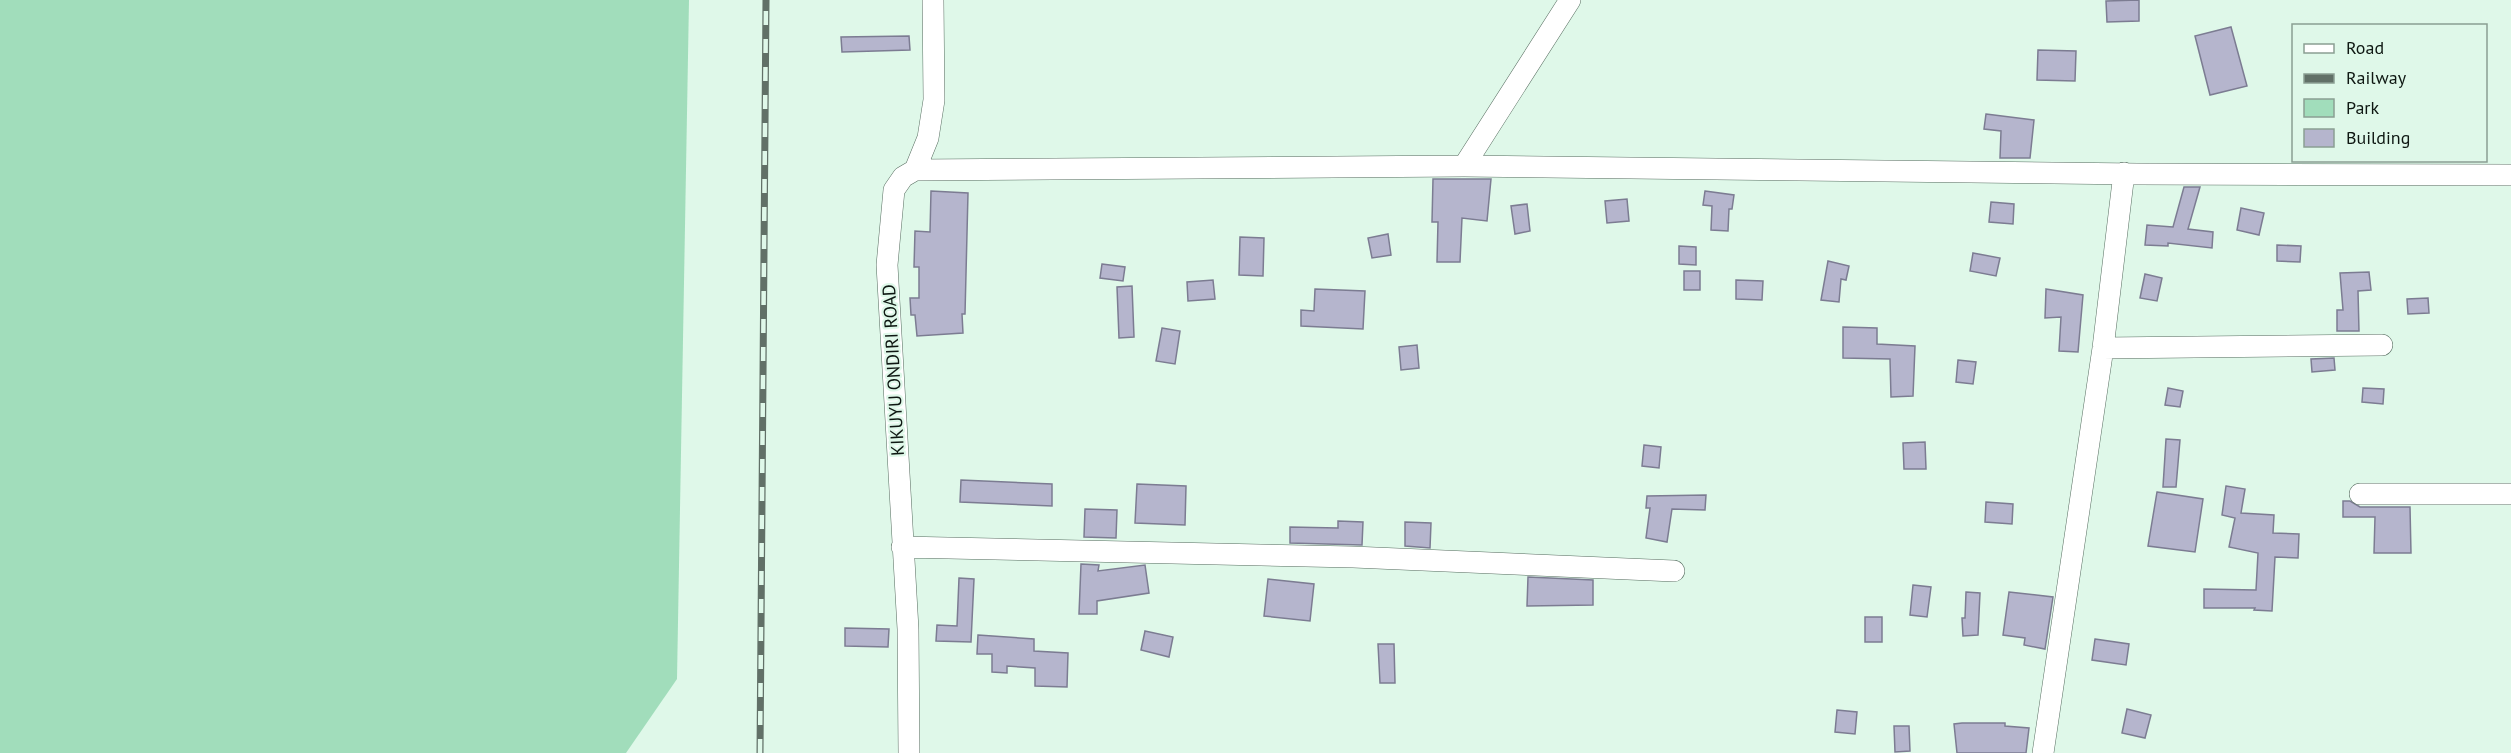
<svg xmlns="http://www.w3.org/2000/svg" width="2511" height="753" viewBox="0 0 2511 753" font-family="'PT Sans',sans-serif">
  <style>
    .green { fill: #a1ddbb }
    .building { fill: #b5b5cd; stroke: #7c7c92; stroke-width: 1.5 }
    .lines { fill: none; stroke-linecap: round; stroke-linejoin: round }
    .street-casing { stroke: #576d60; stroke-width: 22 }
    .street { stroke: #fff; stroke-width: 21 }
    .rail-casing { stroke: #617067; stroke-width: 7 }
    .rail { stroke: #dff8e9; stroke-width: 4.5; stroke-dasharray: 14; stroke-linecap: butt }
    .labels { text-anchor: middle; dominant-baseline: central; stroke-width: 4.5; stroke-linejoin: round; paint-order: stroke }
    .street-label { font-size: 18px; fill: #0e1712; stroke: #dff8e9 }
  </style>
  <rect width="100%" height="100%" fill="#dff8e9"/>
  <!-- green -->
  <path class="green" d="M0,0H689L677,679L626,753H0Z"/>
  <!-- building -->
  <path class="building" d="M2139,0V21L2107,22L2106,1Z
    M2231,27L2247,86L2210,95L2195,36Z
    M909,36L910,50L842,52L841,37Z
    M2038,50L2076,51L2075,81L2037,80Z
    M1986,114L2034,120L2030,158H2000L2001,131L1984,129Z
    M1433,179H1491L1487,221L1462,218L1460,262H1437L1438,222H1432Z
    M2184,187H2200L2188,229L2213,232L2212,248L2168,243V246L2145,245L2147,225L2173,227Z
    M931,191L968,193L965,314H962L963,333L917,336L915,315H911L910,298H919V267H914L915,231L930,232Z
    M1705,191L1734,195L1732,209H1729L1728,231L1711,230L1712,206L1703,205Z
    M1627,199L1629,221L1607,223L1605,201Z
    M1991,202L2014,204L2013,224L1989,222Z
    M1527,204L1530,231L1515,234L1511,206Z
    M2241,208L2264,213L2259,235L2237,230Z
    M1388,234L1391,255L1372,258L1368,238Z
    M1240,237L1264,238L1263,276L1239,275Z
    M2277,245L2301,246L2300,262L2277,261Z
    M1679,246L1696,247V265L1679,264Z
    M1973,253L2000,258L1996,276L1970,271Z
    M1828,261L1849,266L1846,280L1841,279L1839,302L1821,300Z
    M1102,264L1125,267L1123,281L1100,278Z
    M1684,271H1700V290H1684Z
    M2369,272L2371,290L2358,291L2359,331H2337V310H2343L2340,273Z
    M2145,274L2162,278L2157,301L2140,298Z
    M1213,280L1215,299L1188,301L1187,282Z
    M1736,280L1763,281L1762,300L1736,299Z
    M1132,286L1134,337L1119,338L1117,287Z
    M1315,289L1365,291L1363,329L1301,326V310L1314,311Z
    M2046,289L2083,295L2078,352L2059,351L2061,317L2045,318Z
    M2428,298L2429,313L2408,314L2407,299Z
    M1843,327L1877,328V344L1915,346L1913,396L1891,397L1890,359L1843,358Z
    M1162,328L1180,331L1175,364L1156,361Z
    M1417,345L1419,368L1401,370L1399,347Z
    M2334,358L2335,370L2312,372L2311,359Z
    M1958,360L1976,362L1973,384L1956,382Z
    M2168,388L2183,391L2180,407L2165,405Z
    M2363,388L2384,389L2383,404L2362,402Z
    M2166,439L2180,440L2176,487H2163Z
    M1925,442L1926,469H1904L1903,443Z
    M1644,445L1661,447L1659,468L1642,466Z
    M961,480L1052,484V506L960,502Z
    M1137,484L1186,486L1185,525L1135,523Z
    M2226,486L2245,489L2241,513L2274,515L2273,533L2299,534L2298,558L2275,557L2272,611L2254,610L2255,608H2204V589L2256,590L2258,553L2229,547L2235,518L2222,515Z
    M2157,492L2203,499L2195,552L2148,546Z
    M1706,495L1705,510L1672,509L1667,542L1646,538L1650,508H1646L1647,496Z
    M2343,501H2350L2360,507H2410L2411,553H2374L2375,517H2343Z
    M1986,502L2013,504L2012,524L1985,522Z
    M1085,509L1117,510L1116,538L1084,537Z
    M1338,521L1363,522L1362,545L1290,543V527L1338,528Z
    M1405,522L1431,523L1430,548L1405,546Z
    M1081,564L1099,565L1098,571L1145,565L1149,593L1097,601V614H1079Z
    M1528,577L1593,580V605L1527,606Z
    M959,578L974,579L971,642L936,641L937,625L957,626Z
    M1268,579L1314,584L1310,621L1264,616Z
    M1913,585L1931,587L1927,617L1910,615Z
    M1966,592L1980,593L1978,635L1963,636L1962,618H1965Z
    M2009,592L2053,597L2045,649L2024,645L2025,638L2003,635Z
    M1865,617H1882V642H1865Z
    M845,628L889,629L888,647L845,646Z
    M1145,631L1173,637L1169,657L1141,650Z
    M978,635L1034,639V651L1068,653L1067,687L1035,686V668L1007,666V673L992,672V654H977Z
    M2095,639L2129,644L2126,665L2092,660Z
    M1378,644H1394L1395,683H1380Z
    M2127,709L2151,715L2145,738L2122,733Z
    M1837,710L1857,712L1855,734L1835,732Z
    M1962,723H2005V726L2029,728L2026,753H1957L1954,724Z
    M1894,726H1909L1910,751L1895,752Z"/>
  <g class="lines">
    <defs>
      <path id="street" d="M1464,166L1570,0
        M915,170L1464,166L2138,174L2511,175
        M2103,348L2382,345
        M2360,494H2511
        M902,547L1353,557L1674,571
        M909,753L908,629L887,265L894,190L903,177L915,170L928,138L934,100L933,0
        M2043,753L2103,348L2124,173"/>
    </defs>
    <!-- street casing -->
    <use href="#street" class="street-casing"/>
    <!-- street -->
    <use href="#street" class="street"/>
    <defs>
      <path id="rail" d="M760,753L766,0"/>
    </defs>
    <!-- rail casing -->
    <use href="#rail" class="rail-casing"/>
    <!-- rail -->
    <use href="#rail" class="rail"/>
  </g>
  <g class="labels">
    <!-- street labels -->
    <g class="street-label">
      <text transform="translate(893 370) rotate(-93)">KIKUYU ONDIRI ROAD</text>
    </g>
  </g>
  <!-- legend -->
  <rect x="2292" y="24" width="195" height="138" fill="#dff8e9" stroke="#8b9e93" stroke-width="1.5"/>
  <rect x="2304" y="44" width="30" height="9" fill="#ffffff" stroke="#8b9e93" stroke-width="1.5"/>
  <text x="2346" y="54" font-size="18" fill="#0e1712">Road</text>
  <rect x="2304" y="74" width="30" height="9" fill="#617067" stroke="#8b9e93" stroke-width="1.5"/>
  <text x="2346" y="84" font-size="18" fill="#0e1712">Railway</text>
  <rect x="2304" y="99" width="30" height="18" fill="#a1ddbb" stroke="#8b9e93" stroke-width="1.5"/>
  <text x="2346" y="114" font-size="18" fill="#0e1712">Park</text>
  <rect x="2304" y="129" width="30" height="18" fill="#b5b5cd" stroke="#8b9e93" stroke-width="1.5"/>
  <text x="2346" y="144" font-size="18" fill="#0e1712">Building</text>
</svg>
